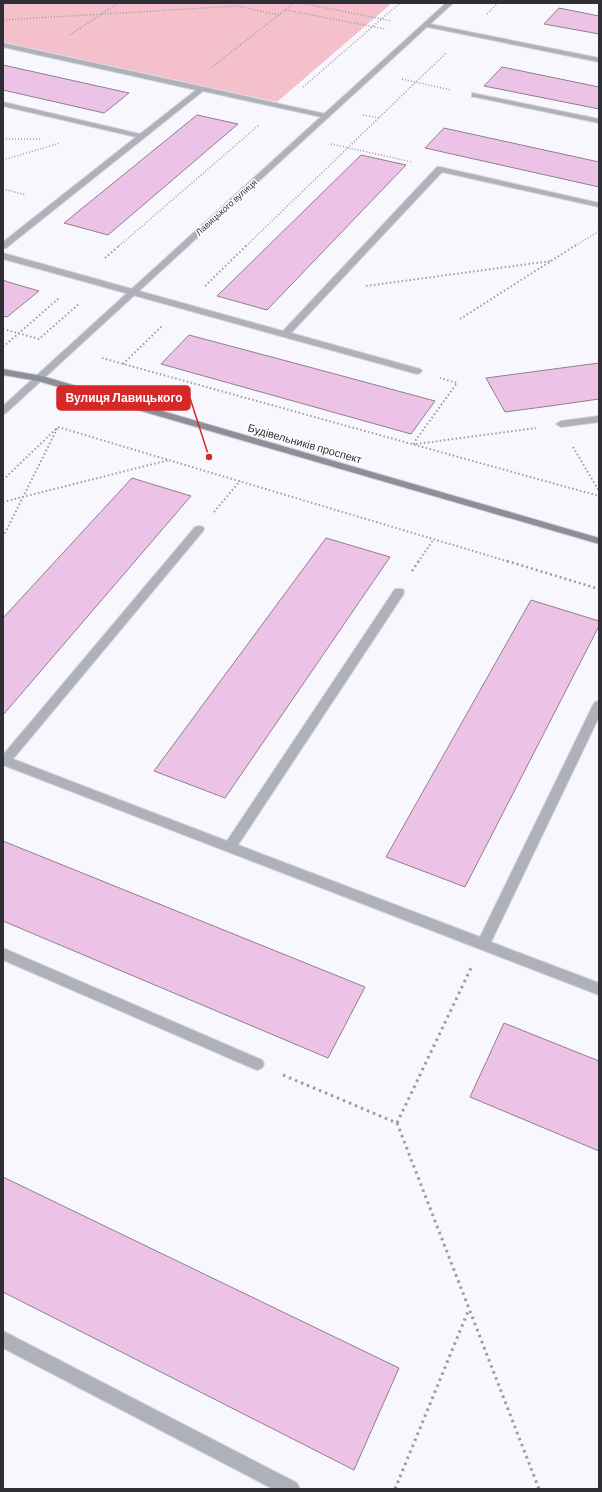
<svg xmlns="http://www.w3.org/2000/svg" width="602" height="1492" viewBox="0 0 602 1492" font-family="Barlow,sans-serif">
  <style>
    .green { fill: #f4c0cc }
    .building { fill: #ecc2e6; stroke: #8e808b }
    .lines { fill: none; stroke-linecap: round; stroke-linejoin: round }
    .service-casing { stroke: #d5d3da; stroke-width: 2 }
    .minor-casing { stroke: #d5d3da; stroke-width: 2 }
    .secondary-casing { stroke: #d5d3da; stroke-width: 2 }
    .path-far3 { stroke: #9d9ba2; stroke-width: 1.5; stroke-dasharray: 1 2; stroke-linecap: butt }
    .path-far2 { stroke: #9d9ba2; stroke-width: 2; stroke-dasharray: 1.5 2.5; stroke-linecap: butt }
    .path-far1 { stroke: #9d9ba2; stroke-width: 2.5; stroke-dasharray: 2 3; stroke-linecap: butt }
    .path { stroke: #9d9ba2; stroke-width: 3; stroke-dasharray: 2.5 4; stroke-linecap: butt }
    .service { fill: #aeb1b9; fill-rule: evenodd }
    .minor { fill: #aeb1b9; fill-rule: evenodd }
    .secondary { fill: #8b8f9a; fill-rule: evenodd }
    .labels { text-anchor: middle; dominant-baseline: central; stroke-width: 3; stroke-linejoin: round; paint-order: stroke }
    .far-street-label { font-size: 9px; fill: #302e35; stroke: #fff }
    .street-label { font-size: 11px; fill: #302e35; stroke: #fff }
    .leader { fill: none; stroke: #d62828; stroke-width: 1.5 }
    .callout-dot { fill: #d62828; stroke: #fff; stroke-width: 1.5 }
    .callout { fill: #d62828; stroke: #d62828; stroke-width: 1.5 }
    .callout-label { font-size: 12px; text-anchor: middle; font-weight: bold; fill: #fff }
  </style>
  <rect width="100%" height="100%" fill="#f9f7fe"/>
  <!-- green -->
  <path class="green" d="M3,3H392L277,102L3,42Z"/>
  <!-- building -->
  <path class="building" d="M559,8L599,16V34L544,24Z
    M3,65L129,93L104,113L3,90Z
    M502,67L599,87V109L484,86Z
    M197,115L238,124L108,235L64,223Z
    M444,128L599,162V187L425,148Z
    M361,155L406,165L267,310L217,296Z
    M3,280L8,282L39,291L7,317L3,316Z
    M189,335L309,367L435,401L411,434L161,364Z
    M599,363V399L550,406L505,412L486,378Z
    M132,478L191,496L3,715V618Z
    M326,538L390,557L225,798L154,771Z
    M531,600L599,621V626L465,887L386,857Z
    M3,841L365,987L328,1058L3,921Z
    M504,1023L599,1061V1151L470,1097Z
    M3,1177L399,1368L354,1470L3,1292Z"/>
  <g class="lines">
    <defs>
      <path id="service" d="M425,23L599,58V62L423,26L422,25Z
        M3,43L326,114L330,116L326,118L203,91L6,248H3V242L136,137L3,106V102L140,134L196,90L3,47Z
        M472,93L599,119V123L475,97H472Z
        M437,167H440L599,203V207L442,172L291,333L420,369L422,371L420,373L417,374L3,259V253L283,331Z
        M599,416V422L561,427L556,424L561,421Z
        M199,526L203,527L204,529L203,531L13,759L227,841L395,589H403L404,592L403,595L238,845L480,937L593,705L595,702L599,701V717L491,942L599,983V995L3,765V755L195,527Z
        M3,948L262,1060L264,1064L262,1068L257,1070L252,1068L3,960Z
        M3,1331L297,1483L300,1489H273L3,1348Z"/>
      <path id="minor" d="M446,3H453L6,413L3,414V406Z"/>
      <path id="secondary" d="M3,369L42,376L599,538V544L38,381L3,375Z"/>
    </defs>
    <!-- service casing -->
    <use href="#service" class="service-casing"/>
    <!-- minor casing -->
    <use href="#minor" class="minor-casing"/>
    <!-- secondary casing -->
    <use href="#secondary" class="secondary-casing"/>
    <!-- path-far3 -->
    <path class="path-far3" d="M301,3L392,21
      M286,10L385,29
      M487,14L498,3
      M3,20L237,6L279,15
      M70,35L118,3
      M212,67L294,3
      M402,79L451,90
      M303,87L400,3
      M363,115L379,118
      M3,139H40
      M331,144L412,162
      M3,160L60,143
      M3,189L26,195
      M119,246L259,125
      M246,246L446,53
      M575,246L599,231"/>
    <!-- path-far2 -->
    <path class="path-far2" d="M105,258L120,245
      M205,286L247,245
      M366,286L551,261
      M460,319L576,245
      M3,329L39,339L80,303
      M3,347L59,298
      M102,358L599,496
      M123,364L162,326
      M58,427L510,562
      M413,444L457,383L440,378
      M416,444L536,428
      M573,447L599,491
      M3,480L57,428
      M3,502L169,460
      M214,512L240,481
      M3,537L58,427
      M418,562L434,539"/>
    <!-- path-far1 -->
    <path class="path-far1" d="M507,561L599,589
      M412,571L419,561"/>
    <!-- path -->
    <path class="path" d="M283,1075L397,1123L539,1489
      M397,1123L471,968
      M395,1489L469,1309"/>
    <!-- service -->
    <use href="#service" class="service"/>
    <!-- minor -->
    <use href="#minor" class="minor"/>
    <!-- secondary -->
    <use href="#secondary" class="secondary"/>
  </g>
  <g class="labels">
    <!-- far-street labels -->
    <g class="far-street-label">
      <text transform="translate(226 207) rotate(-42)">Лавицького вулиця</text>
    </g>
    <!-- street labels -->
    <g class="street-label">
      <text transform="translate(305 443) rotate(16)">Будівельників проспект</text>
    </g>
  </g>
  <!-- callouts -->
  <path class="leader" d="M209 457L190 398"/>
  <circle class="callout-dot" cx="209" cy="457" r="4"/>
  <rect class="callout" x="57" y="386" width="133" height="24" rx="4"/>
  <g class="callout-label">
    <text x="124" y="402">Вулиця Лавицького</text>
  </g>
  <!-- border -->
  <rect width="602" height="1492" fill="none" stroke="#302e35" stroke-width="8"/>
</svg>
